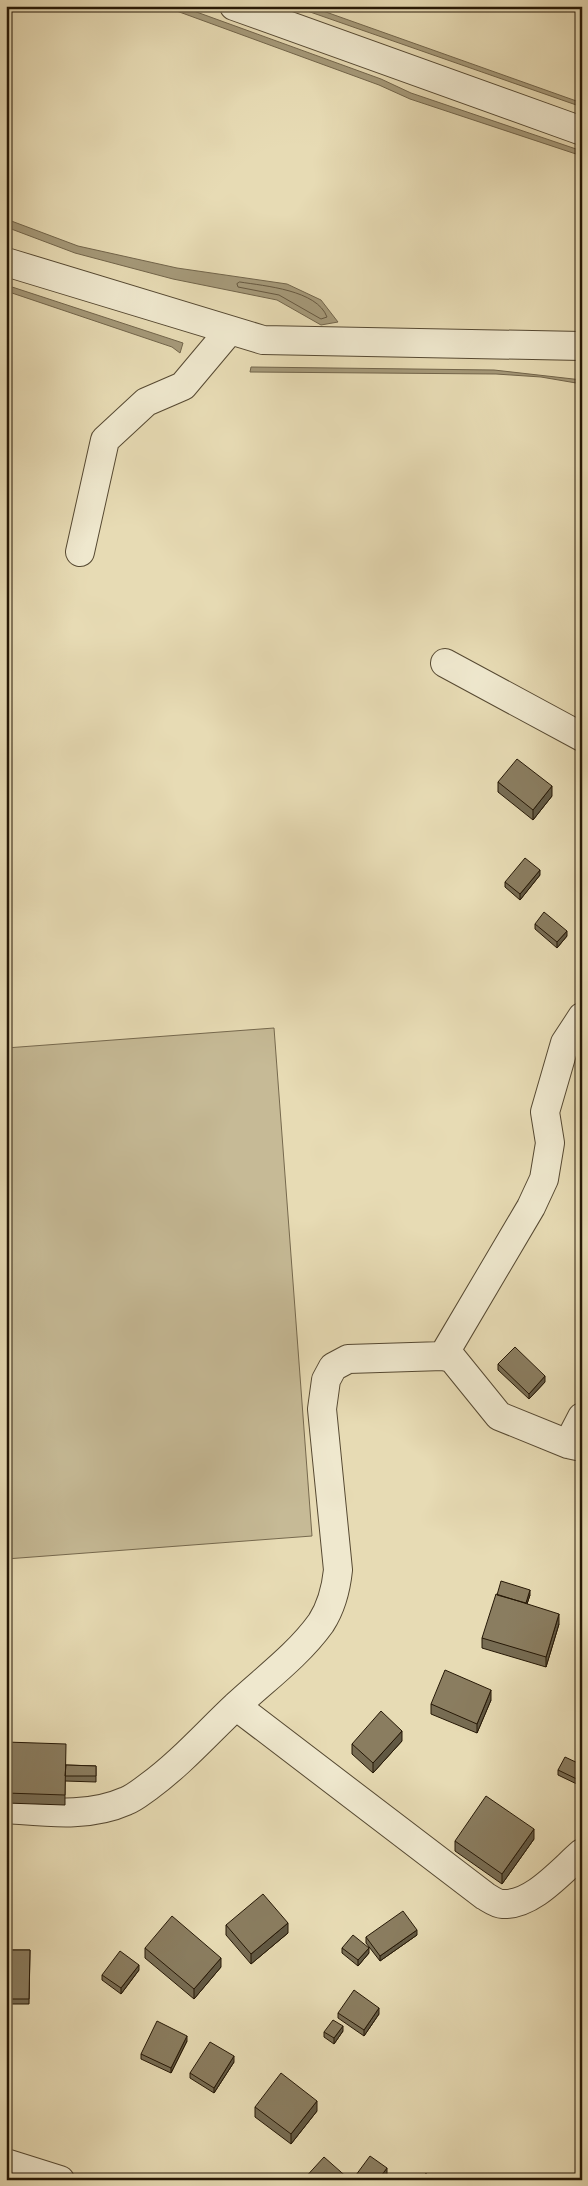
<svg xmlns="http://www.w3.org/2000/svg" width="588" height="2186" viewBox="0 0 588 2186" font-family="'Sorts Mill Goudy',serif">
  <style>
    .green { fill: #c6ba96; stroke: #76694e }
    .water { fill: #a59979; stroke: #72654b }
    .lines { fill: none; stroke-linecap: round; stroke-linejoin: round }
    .shore { stroke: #665840; stroke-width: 1 }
    .minor-casing { stroke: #564932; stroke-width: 30 }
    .minor { stroke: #efe8ce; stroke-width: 28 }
    .wall { fill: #776c53; stroke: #261806 }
    .shaded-wall { fill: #615843; stroke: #261806 }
    .building { fill: #8a7d60; stroke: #261806 }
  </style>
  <rect width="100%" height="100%" fill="#e7dbb4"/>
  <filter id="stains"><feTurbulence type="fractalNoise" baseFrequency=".004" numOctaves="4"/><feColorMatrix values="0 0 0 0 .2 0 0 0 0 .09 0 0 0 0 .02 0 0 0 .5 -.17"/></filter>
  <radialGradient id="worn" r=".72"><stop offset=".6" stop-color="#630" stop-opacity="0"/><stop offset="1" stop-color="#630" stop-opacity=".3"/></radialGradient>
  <!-- green -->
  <path class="green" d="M274,1028L312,1536L6,1559V1048Z"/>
  <!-- water -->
  <path class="water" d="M163,6H180L381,79L411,93L582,151V156L410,99L379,85Z
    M293,6H309L582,103V107Z
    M6,219L78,246L177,268L287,284L321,300L338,322L321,325L277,300L173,279L75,253L6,227Z
    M6,285L183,343L180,353L172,347L6,291Z
    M251,367L494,370L582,380V384L541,377L496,374L250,372Z"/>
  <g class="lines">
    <!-- shore -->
    <path class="shore" d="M240,282C265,286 317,290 327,317L321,319L279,295L238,287L237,284Z"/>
    <defs>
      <path id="minor" d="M234,6L582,131
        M6,262L263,340L582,346
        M80,552L105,440L146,402L183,386L230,330
        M445,663L582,737
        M443,1356L531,1207L544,1179L550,1143L545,1112L565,1043L582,1017
        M568,1444L582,1417
        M236,1706L485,1896C490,1899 497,1904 502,1904C532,1906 561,1871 582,1853
        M6,1809C47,1812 88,1818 126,1801C134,1798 141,1792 148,1787C181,1763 207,1733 237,1705C265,1679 298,1655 321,1623C332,1606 336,1589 338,1570L322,1409L326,1380L333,1367L348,1359L443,1356L452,1358L499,1416L568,1444L582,1447
        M6,2163L60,2180"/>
    </defs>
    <!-- minor casing -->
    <use href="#minor" class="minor-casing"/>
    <!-- minor -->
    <use href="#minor" class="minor"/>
  </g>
  <!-- wall -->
  <path class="wall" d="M498,782L552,796L533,820L498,792Z
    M540,875L520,900L505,887V882Z
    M535,924L567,936L557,948L535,929Z
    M498,1364L545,1382L529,1399L498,1370Z
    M530,1595L527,1604L559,1624L546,1667L482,1648V1638Z
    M491,1700L477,1733L431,1714V1704Z
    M402,1741L373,1773L352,1754V1744Z
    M6,1742L66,1765L96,1766V1782L65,1781V1805L6,1803Z
    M582,1765V1784L581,1786L558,1775V1770Z
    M534,1839L502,1884L455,1851V1841Z
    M226,1925L288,1933L251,1964L226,1935Z
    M417,1935L380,1961L366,1943V1937Z
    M145,1948L221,1967L194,1999L145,1958Z
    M342,1948L369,1953L358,1966L342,1953Z
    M7,1950H30L29,2004H7Z
    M139,1970L121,1994L102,1980V1975Z
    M338,2013L379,2014L364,2036L338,2018Z
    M343,2031L334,2044L324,2037V2032Z
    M187,2041L171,2073L141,2059V2054Z
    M234,2062L214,2093L190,2078V2073Z
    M255,2107L317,2111L291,2144L255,2117Z"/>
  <!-- shaded-wall -->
  <path class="shaded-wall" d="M552,786V796L533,820V810Z
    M540,870V875L520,900V894Z
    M567,931V936L557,948V942Z
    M545,1376V1382L529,1399V1394Z
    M530,1590V1595L524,1613V1608Z
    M559,1614V1624L546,1667V1657Z
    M491,1690V1700L477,1733V1724Z
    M402,1731V1741L373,1773V1763Z
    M534,1829V1839L502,1884V1874Z
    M288,1923V1933L251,1964V1954Z
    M417,1930V1935L380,1961V1956Z
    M369,1948V1953L358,1966V1960Z
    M221,1958V1967L194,1999V1989Z
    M139,1965V1970L121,1994V1988Z
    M379,2008V2014L364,2036V2030Z
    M343,2026V2031L334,2044V2038Z
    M187,2036V2041L171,2073V2068Z
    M234,2056V2062L214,2093V2088Z
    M317,2101V2111L291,2144V2134Z
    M387,2168V2174L382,2180H378Z"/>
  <!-- building -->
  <path class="building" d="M517,759L552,786L533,810L498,782Z
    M525,858L540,870L520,894L505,882Z
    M544,912L567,931L557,942L535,924Z
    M515,1347L545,1376L529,1394L498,1364Z
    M501,1581L530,1590L526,1603L497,1595Z
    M496,1594L559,1614L546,1657L482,1638Z
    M445,1670L491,1690L477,1724L431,1704Z
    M381,1711L402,1731L373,1763L352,1744Z
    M6,1742L66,1744L65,1795L6,1793Z
    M565,1757L582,1765V1779L581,1781L558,1770Z
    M66,1765L96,1766V1776H65Z
    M486,1796L534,1829L502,1874L455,1841Z
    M263,1894L288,1923L251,1954L226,1925Z
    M403,1911L417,1930L380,1956L366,1937Z
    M172,1916L221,1958L194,1989L145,1948Z
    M353,1935L369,1948L358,1960L342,1948Z
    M7,1950H30L29,1999H7Z
    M120,1951L139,1965L121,1988L102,1975Z
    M354,1990L379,2008L364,2030L338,2013Z
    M333,2020L343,2026L334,2038L324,2032Z
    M157,2021L187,2036L171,2068L141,2054Z
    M210,2042L234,2056L214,2088L190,2073Z
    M281,2073L317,2101L291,2134L255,2107Z
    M370,2156L387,2168L378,2180H354L353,2179Z
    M324,2157L350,2180H303Z
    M426,2173L431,2180H419Z"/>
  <!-- margin -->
  <rect width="588" height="2186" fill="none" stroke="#e7dbb4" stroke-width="25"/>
  <rect x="8" y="8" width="573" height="2171" fill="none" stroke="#261806" stroke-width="2.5"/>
  <rect x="12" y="12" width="563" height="2161" fill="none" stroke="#261806"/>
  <rect width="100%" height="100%" filter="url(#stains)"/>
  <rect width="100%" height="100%" fill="url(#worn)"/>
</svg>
